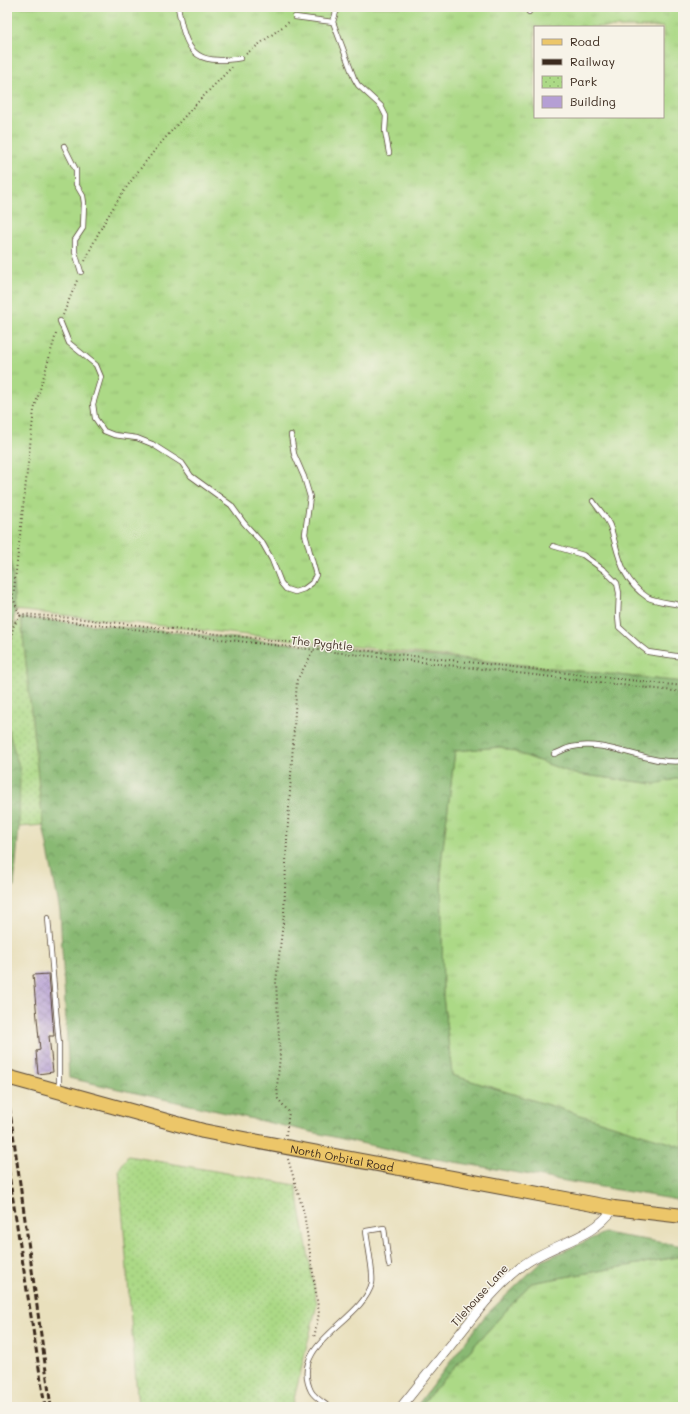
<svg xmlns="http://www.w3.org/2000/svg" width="690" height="1414" viewBox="0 0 690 1414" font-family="Mali,sans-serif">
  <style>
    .grass { fill: url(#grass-tufts); stroke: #748252; fill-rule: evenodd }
    .forest { fill: url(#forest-crowns); stroke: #627248 }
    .park { fill: url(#park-dots); stroke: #748252 }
    .building { fill: url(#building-cross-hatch) }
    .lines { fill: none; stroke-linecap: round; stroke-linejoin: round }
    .lane-casing { stroke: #554536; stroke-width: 6 }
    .street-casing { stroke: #554536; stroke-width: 10 }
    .primary-casing { stroke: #554536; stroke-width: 16 }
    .path { stroke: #554536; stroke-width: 2; stroke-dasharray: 1 3; stroke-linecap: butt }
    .lane { stroke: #fff; stroke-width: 4.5 }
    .street { stroke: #fff; stroke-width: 9 }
    .primary { stroke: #ecc669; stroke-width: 14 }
    .rail { stroke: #3b2a1e; stroke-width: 3; stroke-dasharray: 6 3; stroke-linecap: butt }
    .labels { text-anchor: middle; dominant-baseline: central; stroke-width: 3; stroke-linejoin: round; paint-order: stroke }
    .street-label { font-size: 11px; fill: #3b2a1e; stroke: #f7f3e8 }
  </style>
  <defs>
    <pattern id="grass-tufts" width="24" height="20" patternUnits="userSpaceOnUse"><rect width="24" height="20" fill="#acd986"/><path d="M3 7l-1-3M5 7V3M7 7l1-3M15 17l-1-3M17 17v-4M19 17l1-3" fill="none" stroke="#95ba73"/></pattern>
    <pattern id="forest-crowns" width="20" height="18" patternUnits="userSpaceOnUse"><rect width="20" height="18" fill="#89b973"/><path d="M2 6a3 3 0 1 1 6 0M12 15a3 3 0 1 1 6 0" fill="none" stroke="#71975e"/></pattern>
    <pattern id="park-dots" width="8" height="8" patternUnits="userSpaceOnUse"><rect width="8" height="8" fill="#acd986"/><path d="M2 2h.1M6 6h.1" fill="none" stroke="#95ba73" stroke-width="1.8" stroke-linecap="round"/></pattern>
    <pattern id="building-cross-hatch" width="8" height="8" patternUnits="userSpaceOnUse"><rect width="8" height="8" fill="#b59fd4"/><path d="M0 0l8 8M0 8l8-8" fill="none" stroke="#9482ab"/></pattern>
  </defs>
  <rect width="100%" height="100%" fill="#f7f3e8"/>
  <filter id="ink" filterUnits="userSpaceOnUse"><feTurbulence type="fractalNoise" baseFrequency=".025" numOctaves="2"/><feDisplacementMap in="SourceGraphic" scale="8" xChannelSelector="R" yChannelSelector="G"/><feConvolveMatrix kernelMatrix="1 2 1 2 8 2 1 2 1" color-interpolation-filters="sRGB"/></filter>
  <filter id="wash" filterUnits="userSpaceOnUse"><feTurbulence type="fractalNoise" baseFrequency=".012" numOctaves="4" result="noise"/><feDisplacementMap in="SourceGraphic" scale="16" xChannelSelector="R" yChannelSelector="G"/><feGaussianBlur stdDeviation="0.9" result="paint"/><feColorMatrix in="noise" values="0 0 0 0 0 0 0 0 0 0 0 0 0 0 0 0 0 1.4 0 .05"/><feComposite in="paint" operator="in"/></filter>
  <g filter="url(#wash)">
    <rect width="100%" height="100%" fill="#e9e0bd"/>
    <!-- grass -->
    <path class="grass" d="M7,7H683V682L15,610L7,509ZM535,27H663V117H535Z
      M501,747L575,774L656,784L683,777V1147L452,1075L443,996L441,864L455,751Z
      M683,1256V1407H419L531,1283Z"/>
    <!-- forest -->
    <path class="forest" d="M7,509L15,610L7,674Z
      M21,618L491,662L683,682V777L656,784L575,774L501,747L455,751L441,864L443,996L452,1075L683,1147V1201L419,1156L69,1078L60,911L43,825Z
      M7,725L20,770L19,827L14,887L7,894Z
      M604,1233L683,1246V1256L531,1283L419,1407H416L485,1316L542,1261Z"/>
    <!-- park -->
    <path class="park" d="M21,618L43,825L19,827L20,770L7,725V674L12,632L16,622L18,623Z
      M128,1156L296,1185L317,1304L292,1407H138L119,1169Z"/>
    <g id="blocks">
      <!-- building -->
      <path class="building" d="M49,974L54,1036H49L53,1072L38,1074L36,1051L40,1050L33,975Z"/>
    </g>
  </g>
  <g filter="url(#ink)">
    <use href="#blocks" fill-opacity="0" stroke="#554536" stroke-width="1"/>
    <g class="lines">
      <defs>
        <path id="lane" d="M178,7C186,51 193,66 241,58
          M529,12L531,7
          M295,17L333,22L354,78L358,85L381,106L386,116L385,131L389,153
          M333,22L336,12L341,7
          M64,146L76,170V184L83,196L84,203L83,228L75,240V252L81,272
          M60,321L69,343L96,365L101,377L93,404L95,418L104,431L114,435L137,438L152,444L182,463L191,476L231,505L244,523L263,544L272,560L281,583L286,589L295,592L304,589L312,583L316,575L305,534L310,497L304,477L294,454L291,435
          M593,501C599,510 608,518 611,529C619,555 621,580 647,597C655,602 674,603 683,606
          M553,546L583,555L605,571L617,583L619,593L618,616L619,627L639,645L648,652L683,657
          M554,754C560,752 566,748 572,747C609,739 646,765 683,761
          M48,918L59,1045V1089
          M329,1407C324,1403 314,1397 311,1391C288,1343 362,1322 372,1283C374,1274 367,1242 366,1231L384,1228L389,1265"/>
        <path id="street" d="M401,1407C421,1382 442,1356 462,1331C480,1308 499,1284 522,1266C552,1243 592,1240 614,1208"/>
        <g id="primary">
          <path id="s1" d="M7,1077L203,1131L249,1140L614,1208L683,1216"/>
        </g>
      </defs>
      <!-- lane casing -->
      <use href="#lane" class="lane-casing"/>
      <!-- street casing -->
      <use href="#street" class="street-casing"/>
      <!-- primary casing -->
      <use href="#primary" class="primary-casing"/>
      <!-- path -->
      <path class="path" d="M304,11L309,7
        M246,54L289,22
        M85,261C119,183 174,126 232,67
        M63,315L78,278
        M56,334L34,410L13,598L20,616L22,614L83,619L683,686
        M7,619L16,622
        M7,674L13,627L20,616L683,692
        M286,1135L289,1112L278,1099L277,1087L280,1056L276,982L284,914L287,839L297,680L314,650
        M288,1159L304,1213L319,1313L314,1338"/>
      <!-- lane -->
      <use href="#lane" class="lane"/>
      <!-- street -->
      <use href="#street" class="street"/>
      <!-- primary -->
      <use href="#primary" class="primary"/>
      <!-- rail -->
      <path class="rail" d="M7,1090L51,1407
        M7,1161L45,1407"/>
    </g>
  </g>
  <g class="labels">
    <!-- street labels -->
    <g class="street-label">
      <text transform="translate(322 643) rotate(6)">The Pyghtle</text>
      <text stroke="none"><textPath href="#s1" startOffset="345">North Orbital Road</textPath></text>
      <text transform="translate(479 1295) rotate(-48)">Tilehouse Lane</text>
    </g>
  </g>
  <!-- margin -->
  <rect width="690" height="1414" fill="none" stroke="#f7f3e8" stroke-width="24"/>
  <!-- legend -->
  <rect x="534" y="26" width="130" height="92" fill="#f7f3e8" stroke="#aca397"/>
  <rect x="542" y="39" width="20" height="6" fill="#ecc669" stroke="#aca397"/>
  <text x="570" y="46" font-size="12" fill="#3b2a1e">Road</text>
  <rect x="542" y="59" width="20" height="6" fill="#3b2a1e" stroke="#aca397"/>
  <text x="570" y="66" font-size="12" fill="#3b2a1e">Railway</text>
  <rect x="542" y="76" width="20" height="12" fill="url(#park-dots)" stroke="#aca397"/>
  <text x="570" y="86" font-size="12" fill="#3b2a1e">Park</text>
  <rect x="542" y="96" width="20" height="12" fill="#b59fd4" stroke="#aca397"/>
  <text x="570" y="106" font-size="12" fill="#3b2a1e">Building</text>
</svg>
